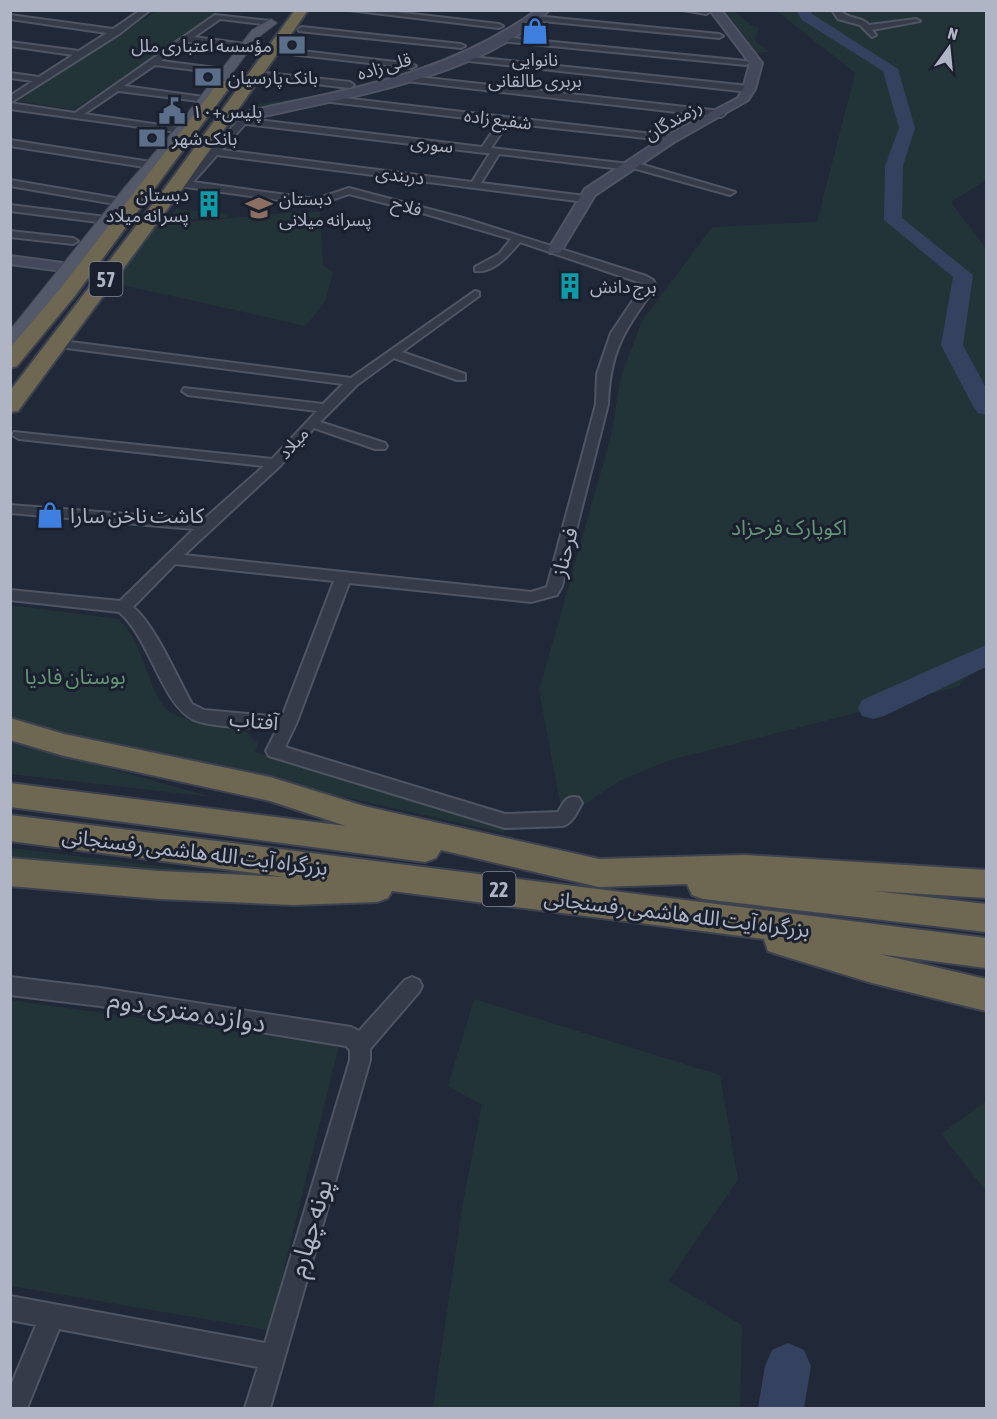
<svg xmlns="http://www.w3.org/2000/svg" width="997" height="1419" viewBox="0 0 997 1419" font-family="'Asap Condensed','Noto Sans Arabic',sans-serif">
  <style>
    .green { fill: #233439 }
    .lines { fill: none; stroke-linecap: round; stroke-linejoin: round }
    .river { fill: #35425f; fill-rule: evenodd }
    .street-casing { stroke: #4f5563; stroke-width: 4 }
    .secondary-casing { stroke: #4f5563; stroke-width: 4 }
    .primary-casing { stroke: #3e4452; stroke-width: 2 }
    .highway-casing { stroke: #3c4250; stroke-width: 4 }
    .street { fill: #353b49; fill-rule: evenodd }
    .secondary { fill: #43495b; fill-rule: evenodd }
    .primary { fill: #535969; fill-rule: evenodd }
    .highway { fill: #6e6752; fill-rule: evenodd }
    .labels { text-anchor: middle; dominant-baseline: central; stroke-width: 6; stroke-linejoin: round; paint-order: stroke }
    .far-poi-label { font-size: 18px; fill: #afb5c5; stroke: #1a202d; text-anchor: start }
    .far-street-label { font-size: 18px; fill: #afb5c5; stroke: #1a202d }
    .shield { fill: #1a202d; stroke: #828897; stroke-width: 1.5 }
    .shield-label { font-size: 20px; font-weight: bold; fill: #afb5c5 }
    .poi-label { font-size: 21px; fill: #afb5c5; stroke: #1a202d; text-anchor: start }
    .park-label { font-size: 21px; fill: #679577; stroke: #1a202d }
    .street-label { font-size: 21px; fill: #afb5c5; stroke: #1a202d }
    .near-street-label { font-size: 26px; fill: #afb5c5; stroke: #1a202d }
  </style>
  <rect width="100%" height="100%" fill="#212838"/>
  <!-- green -->
  <path class="green" d="M158,10L219,11L74,110L18,101Z
    M725,11H734L751,25L759,28L755,41L769,52L757,53Z
    M777,11H986V180L951,202L986,249V658L958,687L670,760L619,781L563,819L539,690L611,436L621,376L642,321L712,227L817,222L855,73Z
    M392,76L396,78L374,85L258,109L250,107L258,104L320,95Z
    M176,209L229,214L225,218L168,219Z
    M296,212H320L323,265L333,273L325,301L306,326L109,282L149,226Z
    M10,605L119,619C144,642 150,699 169,711C192,726 219,722 244,731C249,733 254,740 258,744L255,752L382,790L505,821L504,833L264,779L123,751L11,720Z
    M10,741L212,797L11,774Z
    M11,848L299,883L11,863Z
    M474,999L720,1075L738,1180L668,1281L742,1325L740,1408H433L463,1202L482,1105L448,1086Z
    M10,1000L339,1046L269,1330L11,1286Z
    M986,1101V1191L941,1134Z"/>
  <g class="lines">
    <!-- river -->
    <path class="river" d="M796,10H810L812,14L898,69L915,128L903,166L902,218L973,275L963,345L986,388V415L978,413L974,408L941,345L953,277L884,220L885,166L899,128L883,71L802,20Z
      M986,645V667L884,716L873,719L862,716L858,708L862,700Z
      M788,1343L804,1350L811,1366L804,1408H758L765,1366L772,1350Z"/>
    <defs>
      <path id="street" d="M141,10H150L119,34L10,103V96L33,81L10,78V73L39,77L73,55L10,46V42L79,51L107,33L10,19V15L113,29Z
        M349,10H378L499,24L503,26L499,28Z
        M683,10H709L710,12L706,14Z
        M832,10H840C847,20 862,16 869,25L916,19L920,21L872,30L876,35L872,37L860,25L838,19Z
        M215,15L271,21L275,23L271,25L220,19L194,37L245,44L249,46L248,48L188,42L161,61L224,69L227,70V74L155,65L124,86L204,97L208,100L207,102L118,91L84,114L181,128L184,129V133L10,109V103L75,113Z
        M535,16L719,34L723,36L719,38L532,20V16Z
        M302,27L461,44L465,46L461,48L299,31L298,29Z
        M504,37L746,61L750,63L746,65L501,41V37Z
        M285,49L412,64L416,66L412,68L282,53L281,51Z
        M463,56L749,86L753,89L749,92L460,60L459,58Z
        M266,73L350,82L354,85L350,88L263,78V74Z
        M409,76L721,111L725,114L721,117L406,81L405,79Z
        M326,96L670,136L673,137V141L508,123L491,148L629,164L633,162L735,192L730,195L633,168L629,170L499,154L481,183L585,196L590,199L585,202L217,155L193,182L316,199L349,188L463,218L646,276L653,280L656,286C625,330 610,349 608,404L562,586L557,595L531,602L349,583L296,724L285,747L505,814L558,812C564,802 567,794 579,798L582,803C577,812 573,823 563,826L505,828L269,756L266,751L277,729C256,727 212,728 194,720C162,705 150,638 119,612L10,600V590L120,601L194,529L10,513V505L203,520L264,466L19,439L12,435L14,432L272,459L317,411L188,395L182,391L184,388L323,404L343,384L59,347L53,343L55,340L351,378L475,291L479,292V296L402,352L465,374V380H457L394,358L357,385L320,422L385,443L387,446L385,449H375L314,428L280,466L184,555L531,592L547,587L596,404L597,374L611,333L644,284L520,242C510,254 493,274 475,271V267L499,254L511,239L419,212L349,194L316,205L186,187L181,184L236,123L229,120L234,117L482,147L499,122L323,101L322,99ZM245,124L485,153H490L472,182L222,150ZM175,564L334,581L282,717L204,710L192,704C177,677 155,625 133,607Z
        M10,140L151,162L156,165L151,168L10,146Z
        M10,180L121,199L126,202L121,205L10,186Z
        M10,205L106,217L111,220L106,223L10,211Z
        M10,231L73,238L78,241L73,244L10,237Z
        M10,977L100,988L351,1027L359,1031L405,980L412,977L419,980L422,986L419,992L370,1049V1060L270,1408H245L258,1367L59,1329L27,1408H10V1388L36,1325L10,1320V1296L265,1343L350,1060V1050L346,1046L100,1006L10,995Z"/>
      <path id="secondary" d="M537,10H549C478,81 328,100 233,123L220,126L214,122L216,119C330,91 438,82 537,10Z
        M710,10H721L762,63L755,89L748,100L674,142L595,195L560,253H550L548,250L585,189L666,136L738,98L743,89L750,63Z
        M10,256L70,264L77,268L70,272L10,264Z"/>
      <path id="primary" d="M271,19L277,23L260,36L186,134L134,194L16,347L10,348V330L124,188L176,128L252,30Z"/>
      <path id="highway" d="M295,10H308L183,188L18,411L10,412V391L171,180Z
        M224,81L229,82L231,85L229,88L74,297L17,366L10,368V348L60,289L219,82Z
        M10,718L64,734L270,777L364,806L599,859L745,855L986,870V898L875,891L986,904V932L703,899L692,895L687,884L599,887L441,850L436,858L425,862L10,807V783L346,826L270,801L64,756L10,740Z
        M10,815L986,938V968L879,954L986,979V1011L872,983L780,955L768,951L764,939L392,891L388,898L377,902L293,905L159,899L10,886V858L159,871L285,877L10,841Z"/>
    </defs>
    <!-- street casing -->
    <use href="#street" class="street-casing"/>
    <!-- secondary casing -->
    <use href="#secondary" class="secondary-casing"/>
    <!-- primary casing -->
    <use href="#primary" class="primary-casing"/>
    <!-- highway casing -->
    <use href="#highway" class="highway-casing"/>
    <!-- street -->
    <use href="#street" class="street"/>
    <!-- secondary -->
    <use href="#secondary" class="secondary"/>
    <!-- primary -->
    <use href="#primary" class="primary"/>
    <!-- highway -->
    <use href="#highway" class="highway"/>
  </g>
  <!-- icons -->
  <defs>
    <symbol id="shop-bare" viewBox="-9 -9 18 18"><path d="M-5-2.5h2.3a2.7 3.5 0 0 1 5.4 0H5L5.5 6h-11ZM-1.5-2.5h3a1.5 2.3 0 0 0-3 0Z" fill="#3f7fe0" stroke="#1a202d" stroke-width="2.5" paint-order="stroke"/></symbol>
    <symbol id="bank-bare" viewBox="-9 -9 18 18"><path d="M-6-4H6V4H-6ZM0-2.3a2.3 2.3 0 1 0 0 4.6a2.3 2.3 0 1 0 0-4.6Z" fill="#5c6f8a" stroke="#1a202d" stroke-width="2.5" paint-order="stroke"/></symbol>
    <symbol id="civic-bare" viewBox="-9 -9 18 18"><path d="M-.6-6.5H3V-4.5H.6V-3L4-1V1h2V6H-6V1h2V-1L-.6-3ZM-1.2 2.5V6h2.4V2.5Z" fill="#5c6f8a" stroke="#1a202d" stroke-width="2.5" paint-order="stroke"/></symbol>
    <symbol id="building-bare" viewBox="-9 -9 18 18"><path d="M-4-6H4V6H1V3H-1V6H-4ZM-2.5-4.3h1.7v1.8h-1.7ZM.8-4.3h1.7v1.8H.8ZM-2.5-1h1.7V.8h-1.7ZM.8-1h1.7V.8H.8Z" fill="#0f9aa8" stroke="#1a202d" stroke-width="2.5" paint-order="stroke"/></symbol>
    <symbol id="school-bare" viewBox="-9 -9 18 18"><path d="M0-5L7-2L0 1L-7-2ZM-4 1L0 2.5L4 1V4Q0 6-4 4Z" fill="#8d6e63" stroke="#1a202d" stroke-width="2.5" paint-order="stroke"/></symbol>
  </defs>
  <g fill-rule="evenodd">
    <use href="#shop-bare" x="516" y="12" width="38" height="38"/>
    <use href="#bank-bare" x="273" y="26" width="38" height="38"/>
    <use href="#bank-bare" x="189" y="58" width="38" height="38"/>
    <use href="#civic-bare" x="153" y="92" width="38" height="38"/>
    <use href="#bank-bare" x="133" y="119" width="38" height="38"/>
    <use href="#building-bare" x="190" y="185" width="38" height="38"/>
    <use href="#school-bare" x="240" y="189" width="38" height="38"/>
    <use href="#building-bare" x="551" y="267" width="38" height="38"/>
    <use href="#shop-bare" x="31" y="496" width="38" height="38"/>
  </g>
  <g class="labels">
    <!-- far-poi labels -->
    <g class="far-poi-label">
      <text x="272" y="45" text-anchor="end">مؤسسه اعتباری ملل</text>
      <text x="535" y="59" text-anchor="middle">نانوایی<tspan x="535" dy="21">بربری طالقانی</tspan></text>
      <text x="228" y="77">بانک پارسیان</text>
      <text x="192" y="111">پلیس+۱۰</text>
      <text x="172" y="138">بانک شهر</text>
      <text x="189" y="194" text-anchor="end">دبستان<tspan x="189" dy="21">پسرانه میلاد</tspan></text>
      <text x="279" y="198">دبستان<tspan x="279" dy="21">پسرانه میلانی</tspan></text>
      <text x="590" y="286">برج دانش</text>
    </g>
    <!-- far-street labels -->
    <g class="far-street-label">
      <text transform="translate(384 66) rotate(-16)">قلی زاده</text>
      <text transform="translate(498 119) rotate(7)">شفیع زاده</text>
      <text transform="translate(673 120) rotate(-30)">رزمندگان</text>
      <text transform="translate(432 144) rotate(7)">سوری</text>
      <text transform="translate(400 175) rotate(7)">دربندی</text>
      <text transform="translate(407 206) rotate(16)">فلاح</text>
      <text transform="translate(293 443) rotate(-48)">میلاد</text>
    </g>
    <!-- shield labels -->
    <g class="shield">
      <rect x="89.5" y="262" width="33" height="34" rx="4.5"/>
      <rect x="482.5" y="872" width="33" height="34" rx="4.5"/>
    </g>
    <g class="shield-label">
      <text x="106" y="279">57</text>
      <text x="499" y="889">22</text>
    </g>
    <!-- poi labels -->
    <g class="poi-label">
      <text x="70" y="515">کاشت ناخن سارا</text>
    </g>
    <!-- park labels -->
    <g class="park-label">
      <text x="789" y="527">اکوپارک فرحزاد</text>
      <text x="75" y="676">بوستان فادیا</text>
    </g>
    <!-- street labels -->
    <g class="street-label">
      <text transform="translate(564 552) rotate(-75)">فرحناز</text>
      <text transform="translate(254 720) rotate(5)">آفتاب</text>
      <text transform="translate(195 851) rotate(7)">بزرگراه آیت الله هاشمی رفسنجانی</text>
      <text transform="translate(677 913) rotate(7)">بزرگراه آیت الله هاشمی رفسنجانی</text>
    </g>
    <!-- near-street labels -->
    <g class="near-street-label">
      <text transform="translate(187 1011) rotate(9)">دوازده متری دوم</text>
      <text transform="translate(310 1228) rotate(-74)">پونه چهارم</text>
    </g>
  </g>
  <!-- border -->
  <rect width="997" height="1419" fill="none" stroke="#afb5c5" stroke-width="24"/>
  <!-- north arrow -->
  <g transform="translate(949 48) rotate(15)" stroke="#1a202d" stroke-width="4.5" paint-order="stroke">
  <path d="M0-4.5L10 22L0 15L-10 22Z" fill="#afb5c5"/>
  <text y="-9" font-size="16" font-weight="bold" text-anchor="middle" fill="#afb5c5">N</text>
  </g>
</svg>
